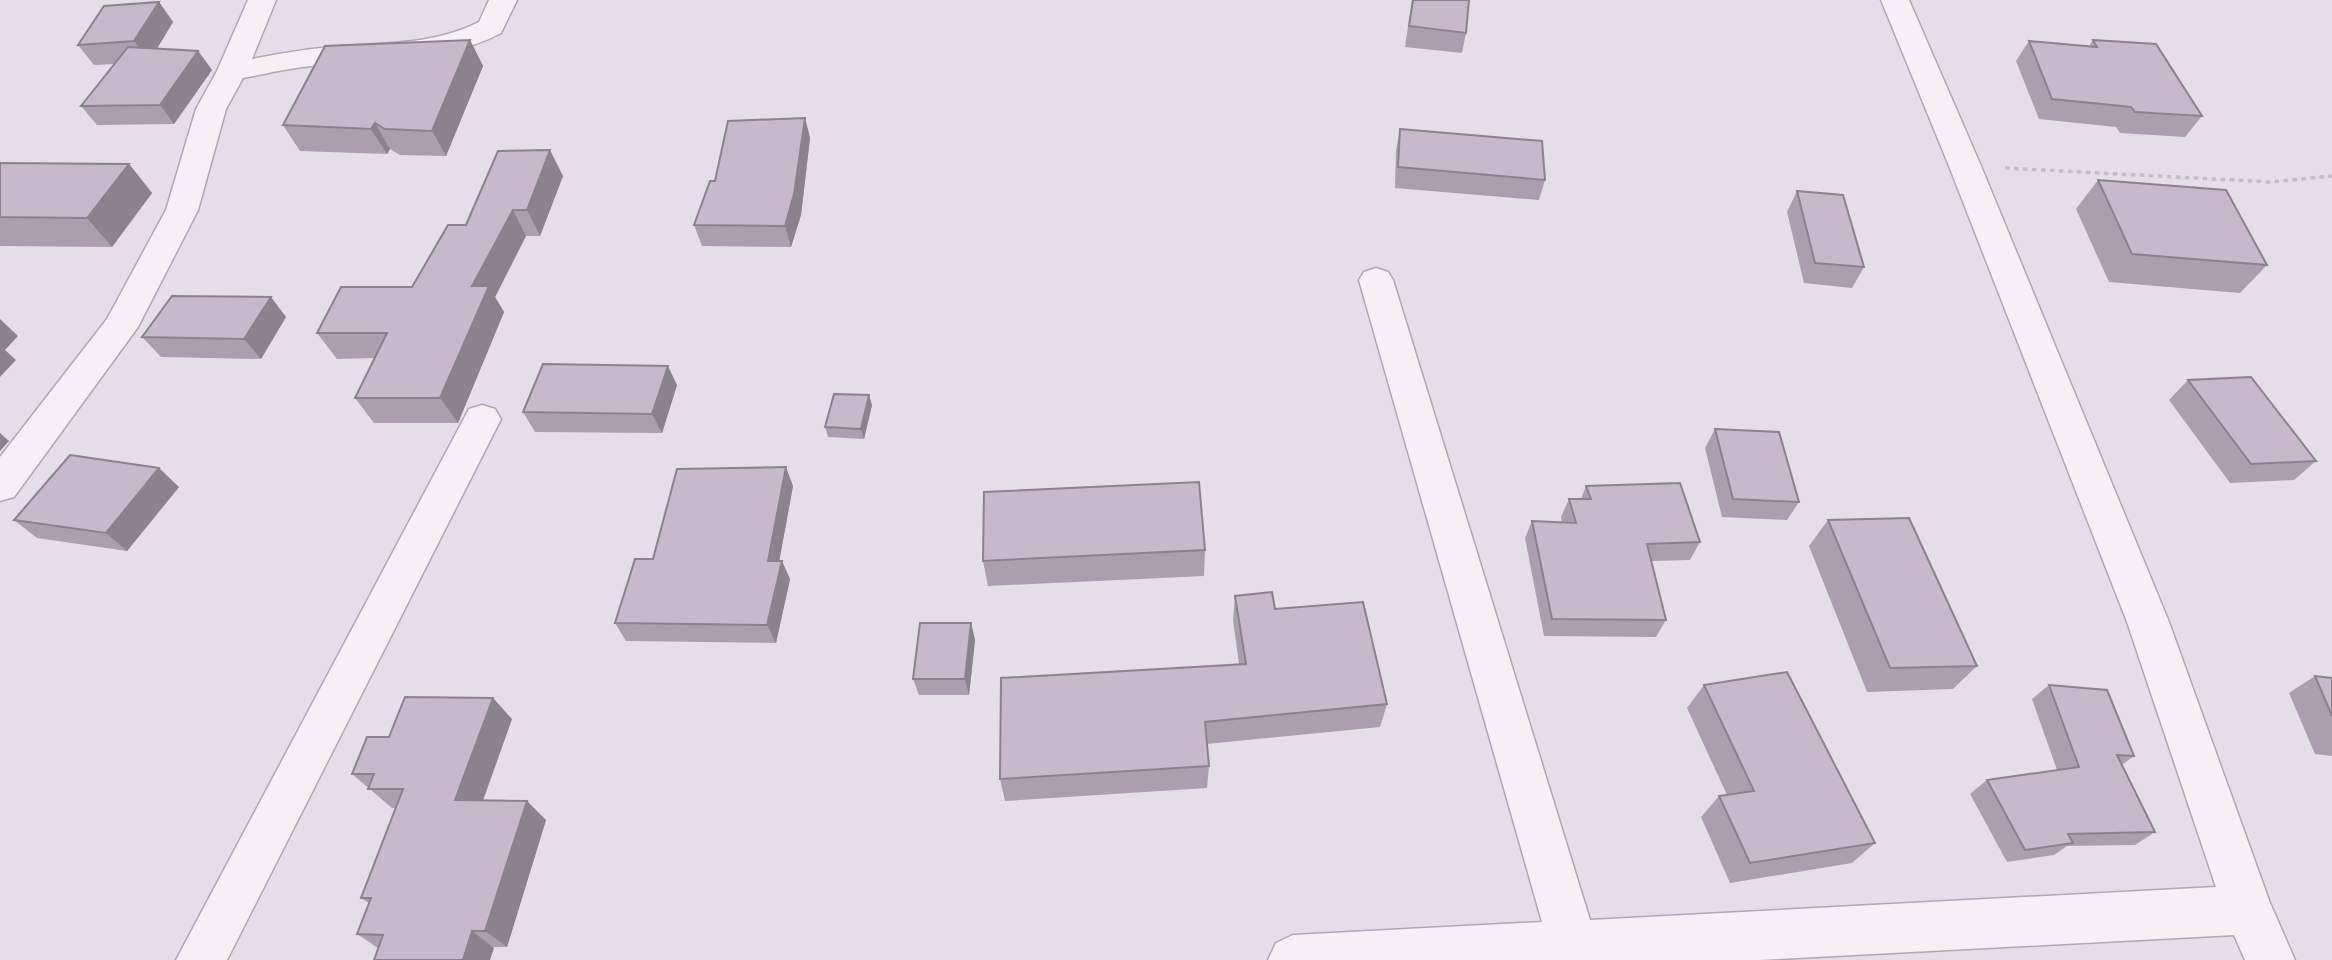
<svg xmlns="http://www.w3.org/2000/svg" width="2332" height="960" viewBox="0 0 2332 960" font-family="'Space Grotesk',sans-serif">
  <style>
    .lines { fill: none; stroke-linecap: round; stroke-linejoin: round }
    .minor-casing { stroke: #b1a6b6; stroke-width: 3 }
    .path { stroke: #c4bbc7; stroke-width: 3.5; stroke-dasharray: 4.5 4.5; stroke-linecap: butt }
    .minor { fill: #f5f0f6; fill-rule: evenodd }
    .wall { fill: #ab9faf }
    .shaded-wall { fill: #8b828e }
    .building { fill: #c7b9cb; stroke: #8b828e; stroke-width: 2 }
  </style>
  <rect width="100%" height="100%" fill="#e5dde8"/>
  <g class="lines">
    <defs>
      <path id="minor" d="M248,0H276L252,59C278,54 305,49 332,47C381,43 434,45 479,22L489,0H517L501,33C443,64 375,59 312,66C288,68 266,74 243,78L226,109L198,210L138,327L14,497L0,501V457L107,319L166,210L196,109L217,71Z
        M1881,0H1909L1981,166L2169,622L2270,903L2295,960H2245L2234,935L1760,960H1268L1276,943L1293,935L1542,922L1359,280L1364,272L1376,268L1388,272L1393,280L1590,920L2216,887L2127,622L1949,166Z
        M482,405L495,409L501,419L227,960H176L469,409Z"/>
    </defs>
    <!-- minor casing -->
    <use href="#minor" class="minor-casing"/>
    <!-- path -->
    <path class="path" d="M2005,168L2270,182L2332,176"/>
    <!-- minor -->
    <use href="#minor" class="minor"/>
  </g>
  <!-- wall -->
  <path class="wall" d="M1412,0H1469L1466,33L1462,53L1405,47Z
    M159,2L173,22L157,49L198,51L212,70L174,124L97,125L81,106L115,64L94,65L78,45Z
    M470,40L483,66L446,156L400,155L390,149L387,154L300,151L283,125Z
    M2093,40L2202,116L2185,137L2120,133L2116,127L2039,119L2016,61L2029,41L2089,46Z
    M805,118L810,138L801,215L791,247L702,246L694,225L715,181Z
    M1400,129L1545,180L1539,200L1395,188L1396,150Z
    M0,163L129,164L152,193L112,247L0,246Z
    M563,176L540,236H526L495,297L504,312L458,423H374L355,398L374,358L337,359L317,333L412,287L466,225Z
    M2098,180L2267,265L2240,293L2109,282L2076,209Z
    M1797,191L1864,267L1852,288L1804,283L1787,212Z
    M286,317L261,359L161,357L142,337Z
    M2188,380L2316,461L2294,480L2230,483L2169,400Z
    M677,385L662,433L535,432L523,412Z
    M872,405L864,439L828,437L825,427Z
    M1715,429L1799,502L1787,520L1722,517L1705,448Z
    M793,486L779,561L790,579L776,643L626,641L615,623L653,559Z
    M1586,486L1700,542L1690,560L1651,561L1666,620L1656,637L1544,636L1525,538L1532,521L1562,523L1561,517L1569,499H1581Z
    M179,487L127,551L37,538L14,520Z
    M1828,520L1977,666L1953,689L1867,692L1809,546Z
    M1205,550L1204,576L988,586L983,561Z
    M1235,596L1275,609L1387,704L1380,727L1207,744L1209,766L1207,788L1005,801L1000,779L1239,664L1233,620Z
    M971,623L975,640L969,695H919L913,679Z
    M2315,676L2332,678V756L2315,754L2289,693Z
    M1704,685L1875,843L1852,863L1730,883L1701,817L1719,796L1727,795L1687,708Z
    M2049,685L2134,756L2122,765L2155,832L2135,845L2067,846L2054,855L2007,862L1970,794L1987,780L2057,770L2032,699Z
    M512,719L483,801L546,820L507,947L378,948L357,934L369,903L361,898L396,808H392L352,774L389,737Z"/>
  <!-- shaded-wall -->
  <path class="shaded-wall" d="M159,2L173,22L149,61L134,41Z
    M470,40L483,66L446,156L432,131Z
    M198,51L212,70L174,124L160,105Z
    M805,118L810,138L801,215L791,247L785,226Z
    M375,123L390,149L387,154L371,129Z
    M550,150L563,176L540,236L527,210Z
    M129,164L152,193L112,247L87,218Z
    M513,210L526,236L495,297L504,312L458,423L440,398L472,286Z
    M271,297L286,317L261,359L244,339Z
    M0,319L18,336L5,350L16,360L0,377Z
    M668,366L677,385L662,433L652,414Z
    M869,395L872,405L864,439L861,429Z
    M0,433L9,441L0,451Z
    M786,467L793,486L776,579L768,561Z
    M159,468L179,487L127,551L106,533Z
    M782,561L790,579L776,643L767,625Z
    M971,623L975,640L969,695L965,679Z
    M493,698L512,719L476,819L455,800Z
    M527,801L546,820L507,947L485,931Z
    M472,931L494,948L490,960H463Z"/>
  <!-- building -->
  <path class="building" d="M1413,0H1469L1466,33L1409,26Z
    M159,2L134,41L78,45L104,6Z
    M470,40L432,131L385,129L375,123L371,129L283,125L325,46Z
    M2093,40L2156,44L2202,116L2135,112L2131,107L2052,99L2029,41L2097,47Z
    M128,47L198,51L160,105L81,106Z
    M805,118L794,194L785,226L694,225L710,181H715L728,121Z
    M1400,129L1542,141L1545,180L1398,167Z
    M550,150L527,210H513L472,286H489L440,398H355L387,333H317L341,287H412L448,225H466L498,151Z
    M0,163L129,164L87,218L0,217Z
    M2098,180L2226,190L2267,265L2132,254Z
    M1797,191L1843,195L1864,267L1815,263Z
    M172,296L271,297L244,339L142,337Z
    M543,364L668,366L652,414L523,412Z
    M2251,377L2316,461L2251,464L2188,380Z
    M834,394L869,395L861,429L825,427Z
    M1715,429L1779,432L1799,502L1733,499Z
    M70,455L159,468L106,533L14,520Z
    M786,467L768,561H782L767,625L615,623L635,559H653L677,469Z
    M1199,482L1205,550L983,561L984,492Z
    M1680,483L1700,542L1647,544L1666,620L1552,619L1532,521L1576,523L1569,499H1591L1586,486Z
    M1909,518L1977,666L1890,668L1828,520Z
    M1272,592L1275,609L1363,602L1387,704L1205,722L1209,766L1000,779L1001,678L1246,664L1235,596Z
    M920,623H971L965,679H913Z
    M1787,672L1875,843L1750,863L1719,796L1754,791L1704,685Z
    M2315,676L2332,678V716Z
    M2049,685L2107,690L2134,756L2117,755L2155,832L2068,834L2073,843L2025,850L1987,780L2079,767Z
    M405,697L493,698L455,800L527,801L485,931H472L463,960H374L383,935L357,934L371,898H361L403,789H368L374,774H352L367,737H389Z"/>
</svg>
